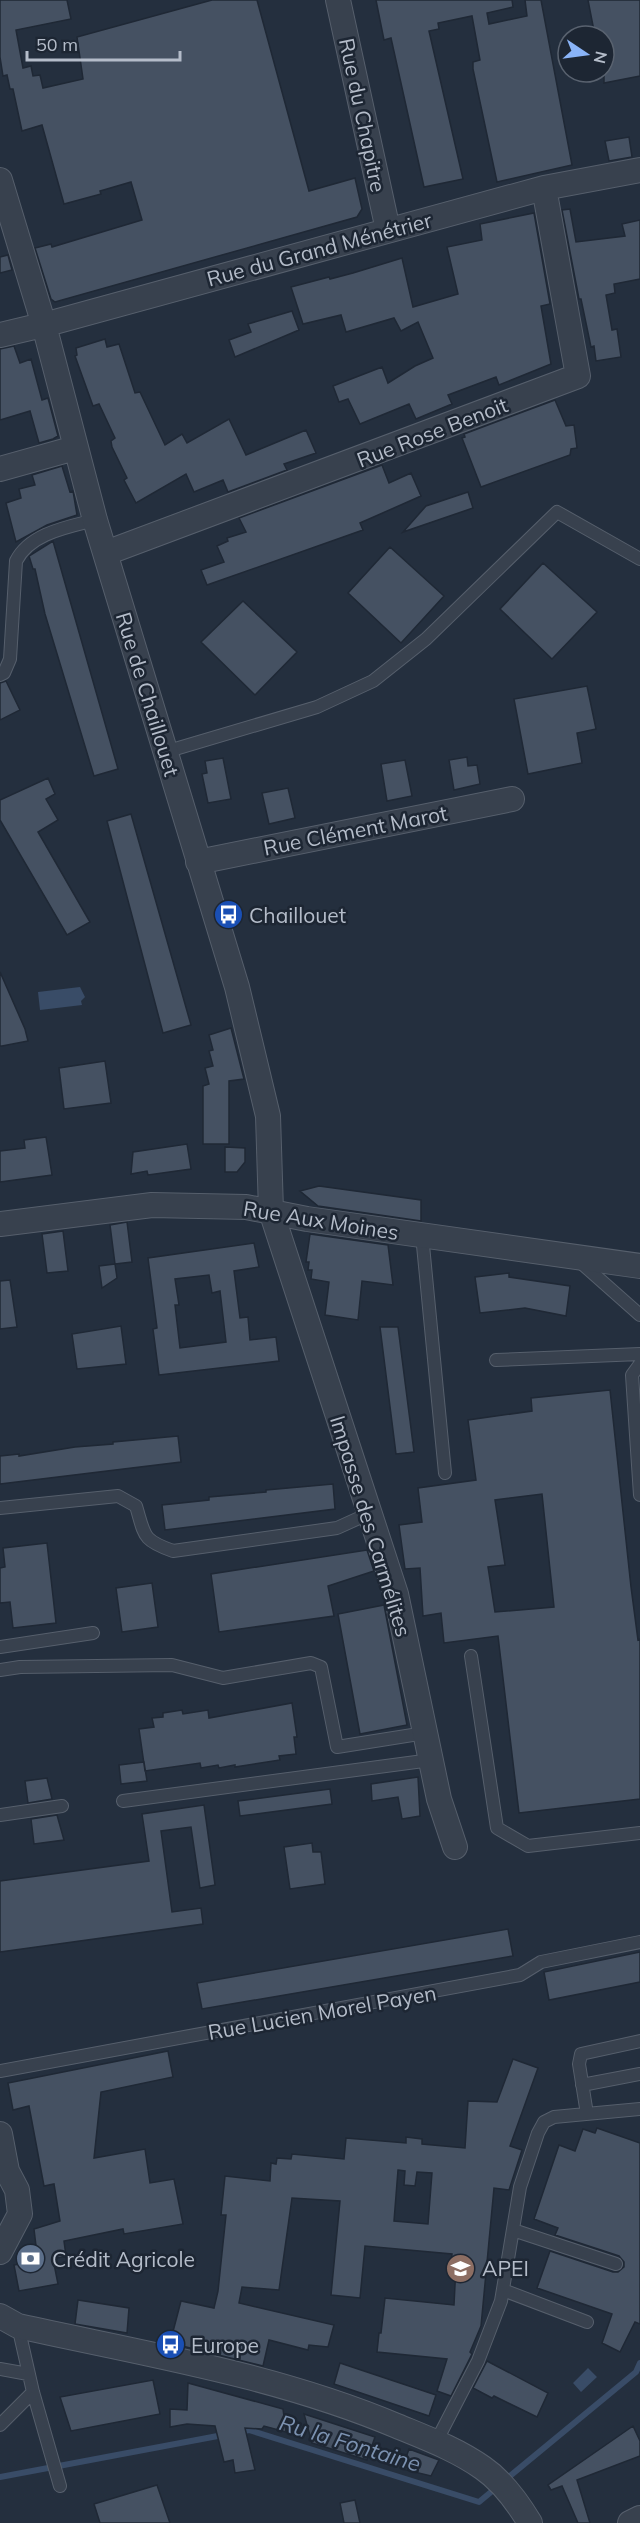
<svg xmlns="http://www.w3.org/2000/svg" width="640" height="2523" viewBox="0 0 640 2523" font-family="Mulish,sans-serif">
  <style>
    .water { fill: #394c67 }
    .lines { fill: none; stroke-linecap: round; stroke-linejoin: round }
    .stream { stroke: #394c67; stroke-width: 6 }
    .building { fill: #455162; stroke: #1f2835; stroke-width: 1.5; fill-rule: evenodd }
    .lane-casing { stroke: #565f6c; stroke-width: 14 }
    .street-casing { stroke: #565f6c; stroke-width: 26 }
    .lane { stroke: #38414e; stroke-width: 12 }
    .street { stroke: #38414e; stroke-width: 24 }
    .labels { text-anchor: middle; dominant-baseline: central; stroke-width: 5; stroke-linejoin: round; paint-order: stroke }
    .street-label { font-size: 21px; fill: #b4bcc9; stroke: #1d2633 }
    .poi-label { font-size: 21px; fill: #b4bcc9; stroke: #1d2633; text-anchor: start }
    .water-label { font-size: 22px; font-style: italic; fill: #7c92b1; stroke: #1d2633 }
  </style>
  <rect width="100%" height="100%" fill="#242f3e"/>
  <!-- water -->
  <path class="water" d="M80,987L85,997L81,1001L82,1005L40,1010L38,992Z
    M588,2368L597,2377L581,2392L573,2383Z"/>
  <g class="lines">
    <!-- stream -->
    <path class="stream" d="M239,2432L249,2430L479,2502L497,2487
      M0,2477L223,2435
      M505,2480L636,2372L640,2363"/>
  </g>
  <!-- building -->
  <path class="building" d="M0,0H67L71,19L16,30L23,68L31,66L33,76L40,75L43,88L83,79L77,37L212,0H257L309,191L355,178L362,209L357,217L55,302L51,299L35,248L51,244L52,247L142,220L131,182L100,191L101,194L64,204L42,125L22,131L13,89H10L7,75L3,76L0,57Z
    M376,0H512L513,7L487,13L489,24L527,16L525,0H541L572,165L497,182L473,69V62L480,60L472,16L438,23L439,29L429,31L463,179L424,187L391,38L384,40Z
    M588,0H640V76L604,83V36H595Z
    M629,137L632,157L609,161L605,141Z
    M570,209L576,242L625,236L622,224L640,220V279L614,284L615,293L606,295L612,330L617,329L621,357L596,361L594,346L591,347L581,299H579L562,210Z
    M534,213L550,304L541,306L551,364L499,385L496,377L448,395L452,404L416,419L409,404L360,424L348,399L339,402L333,386L382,367L388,383L415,366L433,358L418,322L401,331L394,318L346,332L341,315L303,324L291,287L329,277L330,279L353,273L402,258L413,307L458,294L447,247L482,240L480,224Z
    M8,255L12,270L0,273V257Z
    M292,311L299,330L235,357L229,340L251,332L248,324Z
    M105,339L107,347L119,344L135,393L140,392L165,445L182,434L187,443L229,419L246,455L306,430L316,453L284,464L287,470L228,492L223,480L194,492L186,474L136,503L124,480L127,478L112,447L111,441L115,438L99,404L93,406L75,356L77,355L76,348Z
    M14,346L20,363L31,359L42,400L48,398L58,436L53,439L39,443L30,411L0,420V349Z
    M555,400L566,426L574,425L577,448L571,449L570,455L481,487L462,438L465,437L464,434Z
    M382,465L389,483L411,473L421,496L360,523L363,530L207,585L201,570L224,562L217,546L228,541L227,538L246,532L239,518Z
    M62,466L70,492L73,491L77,515L47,525L16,542L6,503L21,498L19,489L35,485L32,475Z
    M468,492L473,508L403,532L426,506Z
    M53,541L118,769L94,776L45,614L35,569H33L29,556Z
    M390,547L444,596L401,643L348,593Z
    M543,563L597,612L552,659L500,609Z
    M243,601L297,652L255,695L201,642Z
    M6,681L20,710L0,720V683Z
    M587,686L596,729L577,733L582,763L528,774L514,699Z
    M467,757L468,766L477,765L480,784L454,790L449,760Z
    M223,758L231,799L208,803L202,774L207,773L205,761Z
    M405,760L412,796L387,801L381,764Z
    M48,778L55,794L46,799L58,820L38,832L90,922L67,935L0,820V800Z
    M288,788L295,818L269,824L262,793Z
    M131,814L191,1025L163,1033L107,821Z
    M0,972L25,1029L28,1041L2,1046H0Z
    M231,1028L244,1079L229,1081V1144H203V1086L209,1084L205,1068L213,1066L209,1051L213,1050L209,1035Z
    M105,1061L111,1103L64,1109L59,1068Z
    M46,1137L52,1175L0,1182V1151L25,1148L24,1140Z
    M187,1144L191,1169L148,1175L147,1171L131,1174L133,1152Z
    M225,1147L245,1148V1162L237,1172H225Z
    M319,1186L421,1200V1221L318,1206L300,1191Z
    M127,1222L132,1262L115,1264L110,1225Z
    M63,1231L68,1271L47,1273L42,1234Z
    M310,1234L388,1245L393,1285L362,1281L358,1320L325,1315L329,1282L311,1279L312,1270H308L309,1262H306Z
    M254,1243L259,1267L234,1271L240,1318L248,1317L250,1340L276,1337L279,1361L159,1375L153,1329L157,1328L148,1258ZM209,1275L212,1293L220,1291L226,1342L180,1348L175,1305H179L175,1279Z
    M115,1264L117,1278L102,1288L99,1266Z
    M509,1273V1277L570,1286L566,1316L525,1308L480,1313L475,1277Z
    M10,1280L17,1327L0,1329V1281Z
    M121,1326L126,1364L77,1369L72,1334Z
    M380,1327H398L414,1452L396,1454Z
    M610,1390L631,1587L638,1640L640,1639V1799L519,1813L498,1636L444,1643L441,1613L423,1616L420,1568L405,1569L399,1525L422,1522L418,1488L476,1480L468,1420L532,1411L531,1398ZM542,1494L554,1607L495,1612L488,1567L505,1565L495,1500Z
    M178,1436L181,1462L0,1484V1456L19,1454V1456L75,1447L113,1444V1442Z
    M333,1484L335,1509L165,1530L162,1505L209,1500V1497L266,1492V1490Z
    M47,1543L56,1623L13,1628L10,1602L0,1603V1568L5,1567L3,1548Z
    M367,1550L374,1571L328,1586L334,1616L219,1632L211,1574Z
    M152,1583L158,1627L122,1632L116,1588Z
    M384,1605L407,1725L360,1734L338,1614Z
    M292,1703L297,1737H294L296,1754L279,1756L280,1760L235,1767V1765L219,1768L218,1765L201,1768L200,1763L145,1771L139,1729L154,1727L152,1718L163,1717V1713L182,1710L183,1714L208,1710L209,1718Z
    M144,1762L147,1781L121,1784L119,1765Z
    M418,1777L420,1816L402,1819L398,1797L372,1801L371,1784Z
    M47,1778L52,1799L28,1803L25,1781Z
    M330,1789L332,1804L240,1816L238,1801Z
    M204,1805L215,1885L200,1888L191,1827L161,1831L172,1912L201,1908L203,1924L0,1952V1881L149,1861L142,1814Z
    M57,1815L64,1840L34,1844L31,1819Z
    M312,1843L313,1852H321L325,1884L290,1889L284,1847Z
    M508,1929L513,1956L202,2009L197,1983Z
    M640,1952V1982L549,2000L544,1972Z
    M168,2051L173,2077L101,2092L94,2158L145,2149L150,2183L174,2179L183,2224L124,2234L123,2229L64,2241L66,2256L53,2259L58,2284L19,2291L14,2265L26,2263L24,2248L36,2246L34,2229L60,2221L54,2184L44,2186L29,2106L13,2110L8,2083Z
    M513,2059L538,2068L510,2146L522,2150L509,2190L494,2188L481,2326L470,2352L472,2354L451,2396L437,2391L447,2359L377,2352L379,2333H381L385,2298L454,2305L456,2265L451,2264L452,2254L365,2246L360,2298L331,2295L340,2201L292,2198L279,2290L242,2287L239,2303L334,2325L328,2347L309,2345L308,2350L269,2340L263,2366L170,2343L181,2301L214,2308L218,2291L226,2215H221L225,2176L270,2181L271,2163L276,2164L277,2158L291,2159L292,2154L344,2159L346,2138L406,2143V2137L422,2139V2144L465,2148L468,2101L497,2102ZM398,2170L405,2171L404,2185L415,2186L417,2172L432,2173L428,2224L394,2221Z
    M597,2128L640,2143V2324L635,2322L620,2352L602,2343L612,2314L537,2288L550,2251L613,2272H618L624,2267V2262L619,2256L555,2235L558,2228L534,2219L559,2145L575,2151L583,2129L595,2133Z
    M78,2300L129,2308L127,2333L75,2324Z
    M487,2361L548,2393L537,2417L494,2396L492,2398L473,2388Z
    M340,2363L436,2395L429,2416L334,2384Z
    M153,2380L160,2414L71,2431L60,2397Z
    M188,2383L283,2409L286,2432L264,2426L262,2429L245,2428L255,2470L235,2473L233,2460L224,2462L215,2426L187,2424L170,2427V2409L187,2410Z
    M304,2414L375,2437L367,2460L312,2443Z
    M633,2426L640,2441V2456L577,2480L590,2523H578L562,2486L551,2490L548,2485Z
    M409,2449L439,2460L431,2476L402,2469Z
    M157,2485L170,2523H100L94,2504Z
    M355,2500L360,2523H344L340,2503Z"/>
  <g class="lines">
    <defs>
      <path id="lane" d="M0,675L4,673L10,659L16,561C30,533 68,527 95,520
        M165,752L317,707L373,681L426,639L557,512L640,559
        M422,1235L445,1473
        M579,1261L640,1315
        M496,1360L640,1354
        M640,1364L632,1375L640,1495
        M0,1508L118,1496L136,1506C145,1536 142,1540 173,1551L337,1528L370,1513
        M0,1647L93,1633
        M471,1656L497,1828L528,1846L640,1833
        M0,1670L20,1667L172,1665L223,1678L311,1663L321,1667L337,1747L425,1733
        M123,1801L431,1760
        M0,1815L62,1806
        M0,2071L520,1975L541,1962L640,1942
        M582,2085L640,2074
        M587,2114L579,2064L581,2054L640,2041
        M513,2230L616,2264
        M503,2290L587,2322
        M18,2326L33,2392L60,2486
        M0,2369L28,2374
        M0,2425L33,2392
        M436,2442L478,2361L501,2301L520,2187L538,2133L544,2122L554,2117L640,2109"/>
      <path id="street" d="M338,0L388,230
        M0,180L44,325L95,520L237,987L268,1116L271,1211L396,1594L439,1799L455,1847
        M0,335L51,323L544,188L640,170
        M0,469L75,448
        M106,553L578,376L544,188
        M198,862L512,799
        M0,1224L152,1205L246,1207L307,1219L640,1266
        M0,2134L7,2171L17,2190L20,2214L0,2252
        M0,2316L18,2326C145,2354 276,2375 397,2426C426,2438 456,2449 483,2468C502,2481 518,2503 530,2523
        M630,2523L640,2518"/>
    </defs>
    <!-- lane casing -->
    <use href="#lane" class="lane-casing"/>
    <!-- street casing -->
    <use href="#street" class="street-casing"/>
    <!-- lane -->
    <use href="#lane" class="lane"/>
    <!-- street -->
    <use href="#street" class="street"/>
  </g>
  <!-- icons -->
  <defs>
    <symbol id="bus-disc" viewBox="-11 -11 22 22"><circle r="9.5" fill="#1a4fb4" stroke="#1d2633"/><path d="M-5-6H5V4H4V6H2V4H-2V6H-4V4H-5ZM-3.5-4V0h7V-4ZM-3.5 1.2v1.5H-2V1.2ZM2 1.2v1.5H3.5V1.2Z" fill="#fff"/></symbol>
    <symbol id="bank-disc" viewBox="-11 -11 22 22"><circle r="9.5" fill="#5c6f8a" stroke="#1d2633"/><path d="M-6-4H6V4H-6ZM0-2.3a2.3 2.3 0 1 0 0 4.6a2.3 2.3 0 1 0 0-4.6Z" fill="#fff"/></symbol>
    <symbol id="school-disc" viewBox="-11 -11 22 22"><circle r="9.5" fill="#8d6e63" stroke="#1d2633"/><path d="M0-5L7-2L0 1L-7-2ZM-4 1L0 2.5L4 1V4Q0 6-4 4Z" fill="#fff"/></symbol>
  </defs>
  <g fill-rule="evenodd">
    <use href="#bus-disc" x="212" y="898" width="33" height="33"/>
    <use href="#bank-disc" x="14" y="2242" width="33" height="33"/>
    <use href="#school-disc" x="444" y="2252" width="33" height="33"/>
    <use href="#bus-disc" x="154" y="2328" width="33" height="33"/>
  </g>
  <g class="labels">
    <!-- street labels -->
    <g class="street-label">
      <text transform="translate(363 115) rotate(78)">Rue du Chapitre</text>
      <text transform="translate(319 249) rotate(-15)">Rue du Grand Ménétrier</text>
      <text transform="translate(432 432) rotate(-21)">Rue Rose Benoit</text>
      <text transform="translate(148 694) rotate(73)">Rue de Chaillouet</text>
      <text transform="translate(355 830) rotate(-11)">Rue Clément Marot</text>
      <text transform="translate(321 1220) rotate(9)">Rue Aux Moines</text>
      <text transform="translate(371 1526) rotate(73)">Impasse des Carmélites</text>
      <text transform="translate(322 2012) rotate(-10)">Rue Lucien Morel Payen</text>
    </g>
    <!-- poi labels -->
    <g class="poi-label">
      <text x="249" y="915">Chaillouet</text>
      <text x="52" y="2259">Crédit Agricole</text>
      <text x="482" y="2268">APEI</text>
      <text x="191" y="2345">Europe</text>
    </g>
    <!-- water labels -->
    <g class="water-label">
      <text transform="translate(350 2443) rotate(17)">Ru la Fontaine</text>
    </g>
  </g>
  <!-- north arrow -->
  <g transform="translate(586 54) rotate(103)"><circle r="28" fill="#1d2633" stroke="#59626f" stroke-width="1.5"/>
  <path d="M0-4.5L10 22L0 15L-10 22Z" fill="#8ab4f8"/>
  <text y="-9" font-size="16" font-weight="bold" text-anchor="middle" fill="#b4bcc9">N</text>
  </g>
  <!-- scale -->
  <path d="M27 51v9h153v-9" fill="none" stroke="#b4bcc9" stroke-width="3"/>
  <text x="36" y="51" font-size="18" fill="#b4bcc9" stroke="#1d2633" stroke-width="4.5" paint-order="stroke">50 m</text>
</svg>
